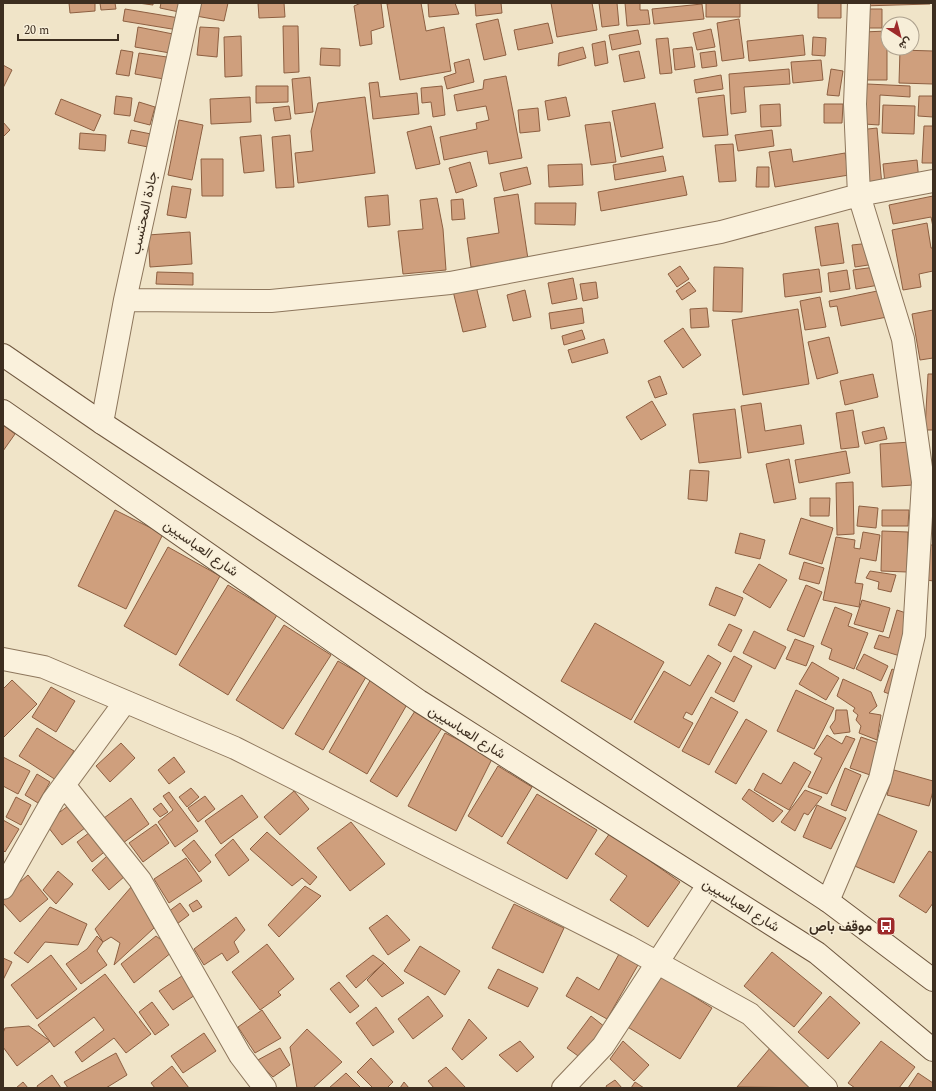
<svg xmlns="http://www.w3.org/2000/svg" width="936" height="1091" viewBox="0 0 936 1091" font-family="Spectral,Vazirmatn,serif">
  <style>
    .building { fill: #cf9f7d; stroke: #8d5f41 }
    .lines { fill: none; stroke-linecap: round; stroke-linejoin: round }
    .minor-casing { stroke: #8d765c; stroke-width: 24 }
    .secondary-casing { stroke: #6f573f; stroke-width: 24 }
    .minor { stroke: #faf1dc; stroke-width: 22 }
    .secondary { stroke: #faf1dc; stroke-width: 22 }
    .labels { text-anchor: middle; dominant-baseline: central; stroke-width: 3; stroke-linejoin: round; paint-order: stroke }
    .street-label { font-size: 14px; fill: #3d2e20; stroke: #f7eed8 }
    .poi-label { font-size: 14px; font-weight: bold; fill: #3d2e20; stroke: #f7eed8; text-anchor: end }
  </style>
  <rect width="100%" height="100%" fill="#f0e4c8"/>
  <!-- building -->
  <path class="building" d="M69,3H95V11L70,13Z
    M100,3H115L116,9L101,10Z
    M138,3H153V5Z
    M161,3H181L179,12L160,8Z
    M199,3H228L224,21L196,16Z
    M258,3H284L285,17L259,18Z
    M381,3L384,27L371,31L372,44L360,46L354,6L361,3Z
    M393,3H421L426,31L444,27L451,71L400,80L387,4Z
    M428,3H455L459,14L429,17Z
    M475,3H501L502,13L476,16Z
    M551,3H592L597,30L557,37Z
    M599,3H617L619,25L602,27Z
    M625,3H640V10H648L650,24L627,26Z
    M706,3H740V17H706Z
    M818,3H841V18H818Z
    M862,3H930V4L862,6Z
    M702,4L704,19L654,24L652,9Z
    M125,9L179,18L178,30L123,21Z
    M867,9H882V28H866Z
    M498,19L506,55L484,60L476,24Z
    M739,19L744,58L722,61L717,23Z
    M548,23L553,43L518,50L514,30Z
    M283,26H298L299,72L284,73Z
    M138,27L173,34L170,53L135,47Z
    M200,27L219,28L217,57L197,55Z
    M711,29L715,47L697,50L693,33Z
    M638,30L641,44L612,50L609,35Z
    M887,31V80H864L863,32Z
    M803,35L805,55L749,61L747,41Z
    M241,36L242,76L225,77L224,37Z
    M813,37L826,38L825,56L812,55Z
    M668,38L672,73L660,74L656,39Z
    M605,41L608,63L595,66L592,44Z
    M583,47L586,58L558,66L559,53Z
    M692,47L695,67L675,70L673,49Z
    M321,48L340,49V66L320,65Z
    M121,50L133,52L129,76L116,74Z
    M900,50L933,51V84L899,83Z
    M639,51L645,78L624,82L619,55Z
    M715,51L717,66L702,68L700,53Z
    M139,53L167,57L164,79L135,74Z
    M469,59L474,82L447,89L444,77L456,73L454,63Z
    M821,60L823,80L793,83L791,62Z
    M3,65L12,70L3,88Z
    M789,69L790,84L744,87L746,112L731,114L729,74Z
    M831,69L843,71L839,96L827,95Z
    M721,75L723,89L696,93L694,80Z
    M506,76L522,158L489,164L487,151L444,160L440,137L477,129L476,123L489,120L486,106L457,111L454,95L483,89L484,80Z
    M310,77L313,112L295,114L292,79Z
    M378,82L380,97L417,93L419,114L373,119L369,83Z
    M867,84L910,86V97L880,95L879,125L864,124Z
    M256,86H288V102L256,103Z
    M442,86L445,115L433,117L431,102L422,103L421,88Z
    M724,95L728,135L703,137L698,98Z
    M116,96L132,98L130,116L114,114Z
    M919,96H933V117L918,116Z
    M250,97L251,122L211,124L210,99Z
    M365,97L375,173L298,183L295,153L313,151L311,131L318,103Z
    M566,97L570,116L548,120L545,101Z
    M61,99L101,115L94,131L55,114Z
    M139,102L155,107L150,125L134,121Z
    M655,103L663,148L621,157L612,111Z
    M780,104L781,126L761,127L760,105Z
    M824,104H843L842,123H824Z
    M883,105L915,106L914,134L882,133Z
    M289,106L291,119L275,121L273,108Z
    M538,108L540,131L520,133L518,110Z
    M179,120L203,125L192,180L168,175Z
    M3,122L10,130L3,137Z
    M610,122L616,162L591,165L585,125Z
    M431,126L440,164L416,169L407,132Z
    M924,126H933V163H922Z
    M877,128L882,186L862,187L859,130Z
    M131,130L151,134L148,147L128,143Z
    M772,130L774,146L738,151L735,135Z
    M80,133L106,135L105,151L79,149Z
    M261,135L264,171L244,173L240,137Z
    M290,135L294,187L276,188L272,137Z
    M733,144L736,181L719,182L715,145Z
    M791,149L793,162L845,153L849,175L775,187L769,152Z
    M663,156L666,171L615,180L613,165Z
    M201,159H223V196H202Z
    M917,160L919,181L885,184L883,164Z
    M470,162L477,186L456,193L449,168Z
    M582,164L583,185L549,187L548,165Z
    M527,167L531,184L504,191L500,173Z
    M757,167H769V187H756Z
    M683,176L687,195L601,211L598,192Z
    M172,186L191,189L186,218L167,215Z
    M518,194L528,259L471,267L467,238L499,233L494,198Z
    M388,195L390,225L368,227L365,197Z
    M933,196V227L931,217L893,224L889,205Z
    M437,198L443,229L446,270L403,274L398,231L423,229L420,200Z
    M463,199L465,219L452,220L451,200Z
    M535,203H576L575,225L535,224Z
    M838,223L844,263L821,266L815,227Z
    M927,223L931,248H933V271L919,274L921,287L903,290L892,230Z
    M190,232L192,264L150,267L148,235Z
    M871,243L875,264L855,267L852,245Z
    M680,266L689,279L677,287L668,274Z
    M714,267L743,268L742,312L713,311Z
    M875,267L879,285L856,289L853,270Z
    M819,269L822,292L785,297L783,274Z
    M847,270L850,289L830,292L828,273Z
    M157,272L193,273V285L156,284Z
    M573,278L577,299L552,304L548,283Z
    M596,282L598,298L583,301L580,284Z
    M689,282L696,291L682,300L676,291Z
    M476,286L486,327L463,332L453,291Z
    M525,290L531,317L513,321L507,295Z
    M882,290L887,317L841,326L837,306L830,307L829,301Z
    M820,297L826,327L805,330L800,301Z
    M582,308L584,323L551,329L549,313Z
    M707,308L709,327L691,328L690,309Z
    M798,309L809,384L743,395L732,320Z
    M933,310V358L920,360L912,314Z
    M683,328L701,355L683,368L664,341Z
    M582,330L585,339L564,345L562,336Z
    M829,337L838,373L817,379L808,342Z
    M604,339L608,353L572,363L568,350Z
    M873,374L878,397L845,405L840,381Z
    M928,374H933V430H925Z
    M660,376L667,394L655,398L648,381Z
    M652,401L666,425L641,440L626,417Z
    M761,403L765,431L801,425L804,444L748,453L741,406Z
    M735,409L741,458L699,463L693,414Z
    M853,410L859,447L841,449L836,413Z
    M3,425L15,434L3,451Z
    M884,427L887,439L865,444L862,432Z
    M911,442L913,485L882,487L880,444Z
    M846,451L850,473L799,483L795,460Z
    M789,459L796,499L774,503L766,464Z
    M690,470L709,471L707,501L688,499Z
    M853,482L854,534L837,535L836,483Z
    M810,498H830L829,516H810Z
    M859,506L878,508L876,528L857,526Z
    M115,510L163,534L126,609L78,586Z
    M882,510H909L908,526H882Z
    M801,518L833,528L822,564L789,554Z
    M882,531L908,532L907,572L881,571Z
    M863,532L880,535L876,561L860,558L855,583L863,584L859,607L823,600L836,537L855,540L854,548L860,549Z
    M740,533L765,540L760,559L735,553Z
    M929,545H933V581L927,580Z
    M168,547L220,576L176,655L124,626Z
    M804,562L824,568L819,584L799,579Z
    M759,564L787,580L770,608L743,592Z
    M870,571L896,575L891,592L878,589L879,582L866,578Z
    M228,585L277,615L228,695L179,665Z
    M806,585L822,592L804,637L787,630Z
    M716,587L743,598L735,616L709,605Z
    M862,600L890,608L883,632L854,624Z
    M835,607L852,614L848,626L868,633L854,669L829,659L832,649L821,644Z
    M897,610L912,615L900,656L874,648L879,635L889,638Z
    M595,623L664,662L631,720L561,681Z
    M729,624L742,630L731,652L718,645Z
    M284,625L331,655L283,729L236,700Z
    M754,631L786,647L775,669L743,653Z
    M795,639L814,646L806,666L786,659Z
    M864,654L888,666L881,681L856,669Z
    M708,655L721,663L692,715L686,712L683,718L693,723L679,748L634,722L664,671L690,686Z
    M734,656L752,666L734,702L715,692Z
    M338,661L366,677L323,750L295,734Z
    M812,662L839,678L826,700L799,684Z
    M892,669L903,674L895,696L884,692Z
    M371,679L409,701L367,774L329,752Z
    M843,679L871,692L877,706L869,713L881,715L877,740L859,733L861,726L856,720L858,715L853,711L855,708L837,696Z
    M12,680L37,704L3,738V689Z
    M51,687L75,701L56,732L32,717Z
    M796,690L834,708L814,749L777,731Z
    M711,697L738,712L709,765L682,751Z
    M836,710H847L850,732L834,734L830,727L835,720Z
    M415,711L442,728L397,797L370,781Z
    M746,719L767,731L736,784L715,772Z
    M37,728L74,751L56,780L19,756Z
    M445,733L493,757L456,831L408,806Z
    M827,735L842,744L846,736L855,739L827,794L808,787L822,758L814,754Z
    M861,737L884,745L873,776L850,768Z
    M121,743L135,758L110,782L96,766Z
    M3,757L30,771L18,794L3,786Z
    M174,757L185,772L169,784L158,770Z
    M794,762L811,772L789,810L754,790L763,773L781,784Z
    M498,766L532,787L502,837L468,816Z
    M845,768L861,775L846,811L831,805Z
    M894,770L933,781V791L929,806L887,795Z
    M37,774L50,782L38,803L25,795Z
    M191,788L199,797L187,807L179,797Z
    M749,789L783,811L773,822L742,799Z
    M805,790L822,797L808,815L804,813L795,831L781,822Z
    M294,791L309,809L280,835L264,817Z
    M169,792L198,831L175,847L158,822L173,810L163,796Z
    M537,794L597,830L567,879L507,843Z
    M242,795L258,817L221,844L205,821Z
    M205,796L215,809L198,822L188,808Z
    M16,797L31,805L21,825L6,817Z
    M131,798L149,824L123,843L104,818Z
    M72,803L89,825L62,845L45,823Z
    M161,803L168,812L160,817L153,809Z
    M817,805L846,818L831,849L803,837Z
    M874,812L917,831L894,883L850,864Z
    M3,820L19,829L5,852L3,850Z
    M351,822L385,864L350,891L317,848Z
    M156,824L169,843L143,862L129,843Z
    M94,829L108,849L92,862L77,842Z
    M267,832L317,877L310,885L302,878L292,886L250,849Z
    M610,833L680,882L648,927L610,900L627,876L595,854Z
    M233,839L249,860L229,876L215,855Z
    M194,840L211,862L199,872L182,850Z
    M929,851L933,853V903L926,913L899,896Z
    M107,856L125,876L109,890L92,870Z
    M186,858L202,881L169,903L154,879Z
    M58,871L73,884L56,904L43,890Z
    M28,875L48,899L20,922L3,903V897Z
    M132,886L154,928L114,965L120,943L111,937L103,942L95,929Z
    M305,886L321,896L279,937L268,925Z
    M197,900L202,907L193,912L189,905Z
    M180,903L189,915L177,924L168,912Z
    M514,904L564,928L543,973L492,948Z
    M50,907L87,924L78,945L45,942L28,963L14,953Z
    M387,915L410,940L388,955L369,928Z
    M236,917L245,930L234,942L239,952L227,961L222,953L204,965L194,949Z
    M166,935L172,952L134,983L121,964L156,936L160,939Z
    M97,936L103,942L97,951L107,965L81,984L66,964L87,949Z
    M267,944L294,979L278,992L281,995L260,1010L232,972Z
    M420,946L460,971L445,995L404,971Z
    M772,952L822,993L794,1027L744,986Z
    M619,954L638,965L607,1019L566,996L577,977L599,990Z
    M51,955L77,989L37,1019L11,985Z
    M373,955L384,963L356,988L346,976Z
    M3,958L12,962L3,980Z
    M384,963L404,983L382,997L367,980Z
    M498,969L538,988L528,1007L488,988Z
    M105,974L151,1034L126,1053L114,1038L82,1062L75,1052L104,1030L94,1017L54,1047L38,1025Z
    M185,974L198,993L173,1010L159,991Z
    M658,974L712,1008L680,1059L626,1026Z
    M339,982L359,1006L350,1013L330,989Z
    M428,996L443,1016L413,1039L398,1019Z
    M830,996L860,1023L828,1059L798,1032Z
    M152,1002L169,1025L155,1035L139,1012Z
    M376,1007L394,1032L373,1046L356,1023Z
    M262,1010L281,1038L255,1053L238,1027Z
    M591,1016L605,1027L581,1058L567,1048Z
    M469,1019L487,1038L462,1060L452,1049Z
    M29,1026L50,1041L17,1066L3,1047V1033L5,1028Z
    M307,1029L342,1062L313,1088H297L290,1047Z
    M204,1033L216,1051L183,1073L171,1056Z
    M520,1041L534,1057L517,1072L499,1055Z
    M623,1041L649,1065L634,1081L610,1059Z
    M881,1041L915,1067L899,1088H855L848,1083Z
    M771,1047L820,1088L737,1087Z
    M280,1048L290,1065L273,1077L256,1061Z
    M116,1053L127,1075L106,1088H68L64,1082Z
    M371,1058L393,1082L387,1088H373L357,1072Z
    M172,1066L189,1088H155L151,1083Z
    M446,1067L466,1088H434L428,1081Z
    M346,1073L361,1088H329Z
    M918,1073L933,1083V1088H908Z
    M52,1075L61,1088H38L37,1086Z
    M615,1080L622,1088H607L606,1086Z
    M23,1082L28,1088H16Z
    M404,1082L409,1088H400Z
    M635,1082L644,1088H631Z"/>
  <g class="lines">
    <defs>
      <path id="minor" d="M125,300L271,301L450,283L721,232L859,195L933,181
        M102,423L125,300L190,3
        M3,659L44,667L235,748L627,946L750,1014L826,1088
        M64,785L140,880L240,1055L265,1088
        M3,888L53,800L125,702
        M828,901L880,779L914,635L923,482L903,339L859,195L855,104L859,3
        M563,1088L603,1046L708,885"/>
      <path id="secondary" d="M3,355L102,423L828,901L933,980
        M3,411L419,701L817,953L933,1050"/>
    </defs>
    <!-- minor casing -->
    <use href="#minor" class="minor-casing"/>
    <!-- secondary casing -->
    <use href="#secondary" class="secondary-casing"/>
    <!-- minor -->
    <use href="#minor" class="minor"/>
    <!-- secondary -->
    <use href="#secondary" class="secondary"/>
  </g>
  <!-- icons -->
  <defs>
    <symbol id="bus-square" viewBox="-11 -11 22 22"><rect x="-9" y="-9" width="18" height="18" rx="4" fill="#9e2a2b" stroke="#f7eed8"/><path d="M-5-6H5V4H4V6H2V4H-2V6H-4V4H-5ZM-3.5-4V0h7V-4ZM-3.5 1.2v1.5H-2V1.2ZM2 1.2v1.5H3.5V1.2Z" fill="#fff"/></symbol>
  </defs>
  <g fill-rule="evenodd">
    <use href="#bus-square" x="875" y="915" width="22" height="22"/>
  </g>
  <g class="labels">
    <!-- street labels -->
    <g class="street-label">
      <text transform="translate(144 213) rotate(-78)">جادة المحتسب</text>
      <text transform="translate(201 548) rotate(35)">شارع العباسيين</text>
      <text transform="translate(467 732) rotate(32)">شارع العباسيين</text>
      <text transform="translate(741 905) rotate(32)">شارع العباسيين</text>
    </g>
    <!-- poi labels -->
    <g class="poi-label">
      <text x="872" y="926">موقف باص</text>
    </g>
  </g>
  <!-- border -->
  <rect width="936" height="1091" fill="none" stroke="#3d2e20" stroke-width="8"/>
  <!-- north arrow -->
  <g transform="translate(900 36) rotate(144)"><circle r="19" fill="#f7eed8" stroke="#ada18e"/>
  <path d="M0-3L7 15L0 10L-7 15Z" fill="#9e2a2b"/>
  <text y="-6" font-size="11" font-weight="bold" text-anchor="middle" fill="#3d2e20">ش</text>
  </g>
  <!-- scale -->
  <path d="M18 34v6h100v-6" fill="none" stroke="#3d2e20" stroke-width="2"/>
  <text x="24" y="34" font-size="12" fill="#3d2e20" stroke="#f7eed8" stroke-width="3" paint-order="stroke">20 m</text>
</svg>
